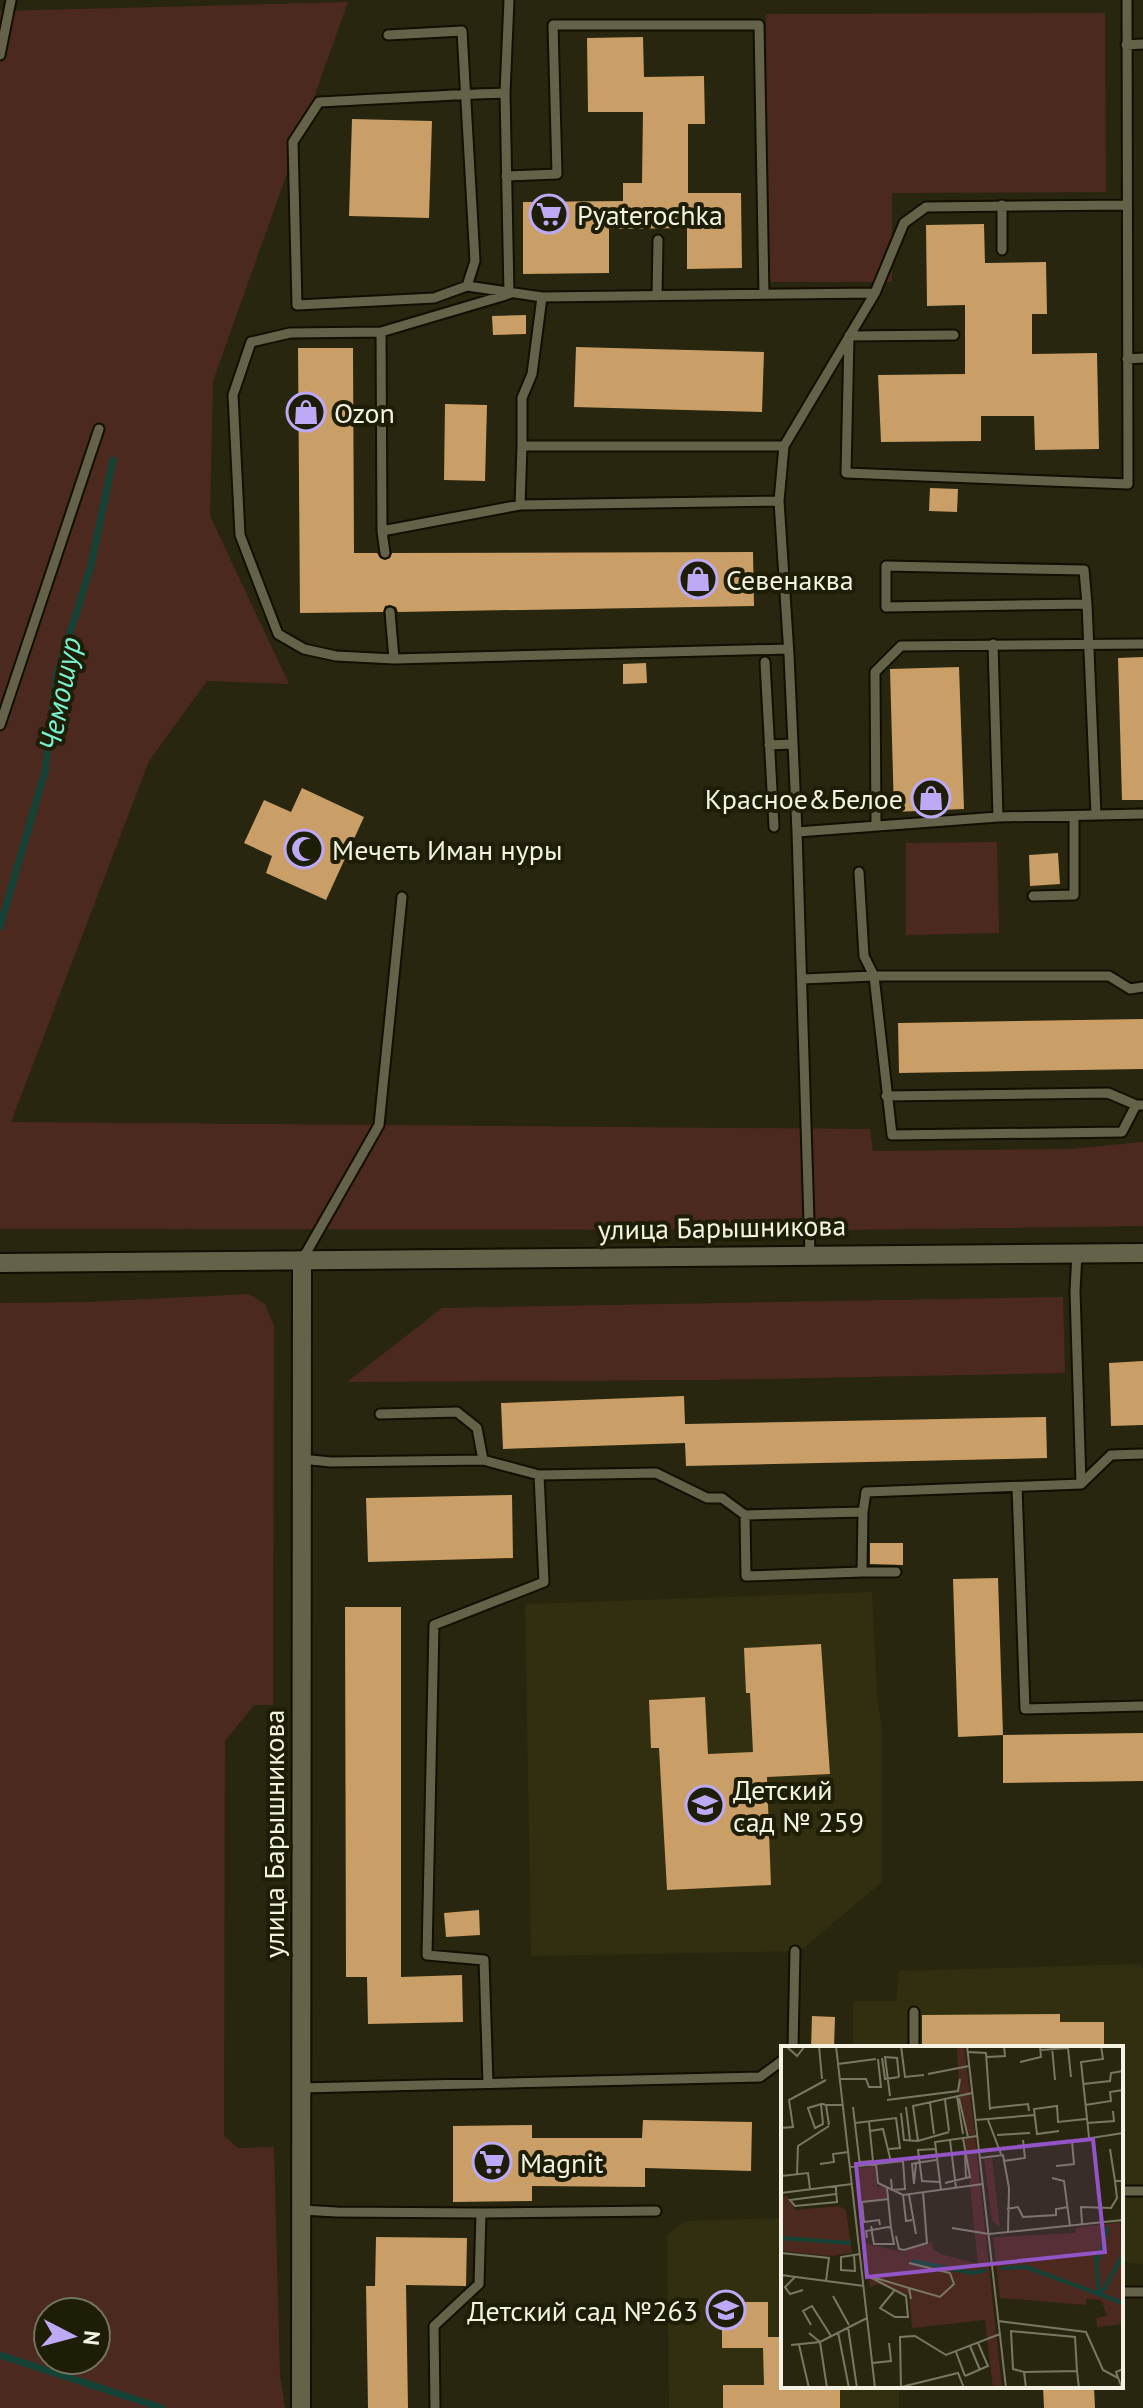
<svg xmlns="http://www.w3.org/2000/svg" width="1143" height="2408" viewBox="0 0 1143 2408" font-family="'PT Sans',sans-serif">
  <style>
    .built { fill: #312f0f }
    .green { fill: #4c291e; fill-rule: evenodd }
    .lines { fill: none; stroke-linecap: round; stroke-linejoin: round }
    .stream { stroke: #154237; stroke-width: 7 }
    .building { fill: #ca9e67 }
    .lane-casing { stroke: #110f00; stroke-width: 13 }
    .street-casing { stroke: #110f00; stroke-width: 22 }
    .lane { stroke: #646349; stroke-width: 9 }
    .street { stroke: #646349; stroke-width: 18 }
    .labels { text-anchor: middle; dominant-baseline: central; stroke-width: 8; stroke-linejoin: round; paint-order: stroke }
    .poi-label { font-size: 28px; fill: #f3f2e3; stroke: #1e1d05; text-anchor: start }
    .street-label { font-size: 28px; fill: #f3f2e3; stroke: #1e1d05 }
    .water-label { font-size: 30px; font-style: italic; fill: #79f1d0; stroke: #1e1d05 }
    .inset-river { fill: none; stroke: #154237; stroke-width: 4 }
    .inset-road { fill: none; stroke: #797863; stroke-width: 2 }
    .view { fill: #9354c6; fill-opacity: 0.15; stroke: #9354c6; stroke-width: 4 }
    .inset-edge { fill: none; stroke: #f3f2e3; stroke-width: 4 }
  </style>
  <rect width="100%" height="100%" fill="#28260e"/>
  <!-- built -->
  <path class="built" d="M872,1592L877,1694L882,1728V1882L800,1951L531,1956L525,1604Z
    M1140,1964L1143,1969V2264L1121,2262V2048H853V2001H896L899,1971Z
    M783,2218V2386H899V2408H669L667,2235L686,2221Z"/>
  <!-- green -->
  <path class="green" d="M348,2L213,381L210,516L289,684L207,681L149,761L11,1122L870,1129L873,1151L1070,1149L1143,1142V1226L837,1230L0,1229V11Z
    M1105,13L1106,192L892,193V282H767L766,14Z
    M997,842L999,933L906,935V843Z
    M249,1294L265,1304L274,1326L273,1705H254L225,1741L224,2136L238,2148L274,2147L280,2375L285,2408H0V1303L88,1302ZM48,2312H96V2360H48Z
    M1063,1297L1065,1373L706,1380L347,1382L442,1308Z"/>
  <g class="lines">
    <!-- stream -->
    <path class="stream" d="M0,927L45,771L57,674L90,569L113,460
      M0,2355L162,2408"/>
  </g>
  <!-- building -->
  <path class="building" d="M643,37L644,77L704,76L705,124H688V193H741L742,268L687,269V228L609,229V273L523,274V202L623,201V183H642L643,112H588L587,38Z
    M352,119L432,121L429,218L349,216Z
    M984,224L985,263L1046,262L1047,314H1032V354L1097,353L1099,449L1035,450L1034,416H981V441L881,442L878,375L965,374V305L927,306L926,225Z
    M526,315V334L493,335L492,316Z
    M576,347L764,352L762,412L574,407Z
    M298,348H353L354,553H377L380,558L385,560L390,558L392,553L753,552L754,606L398,612L396,607L390,605L385,606L383,612L300,613Z
    M445,404L487,405L485,481L444,480Z
    M930,488L958,489L957,512L929,511Z
    M1143,657V800H1122L1118,658Z
    M646,663L647,683L623,684V664Z
    M959,667L964,809L894,812L890,669Z
    M302,788L364,817L326,900L266,873L272,856L244,843L264,800L291,812Z
    M1058,853L1060,884L1030,886L1029,855Z
    M1143,1019V1069L899,1073L898,1023Z
    M1143,1361V1425L1111,1426L1109,1363Z
    M684,1396L685,1424L1046,1417L1047,1458L686,1466L685,1443L503,1449L501,1403Z
    M512,1495L513,1558L368,1562L366,1498Z
    M870,1543H903V1565L870,1564Z
    M998,1578L1003,1735L958,1737L953,1579Z
    M345,1607H401V1977L462,1975L463,2022L368,2024L367,1977H346Z
    M821,1644L830,1774L767,1777L771,1885L667,1890L659,1748H651L649,1700L705,1697L708,1754L753,1752L750,1693H746L744,1648Z
    M1143,1733V1781L1003,1783V1735Z
    M479,1910L480,1935L446,1937L444,1913Z
    M1060,2014V2022H1104V2048H922V2015Z
    M812,2016L835,2017L834,2048H811Z
    M643,2120L752,2122L751,2171L645,2168V2187L532,2186V2201L453,2202V2126L532,2125V2138H642Z
    M376,2237L467,2238L466,2286L406,2285L408,2408H368L366,2286H375Z
    M722,2302H768V2337H783V2386H840V2408H723V2385H764L763,2348H722Z
    M1043,2386H1094L1095,2408H1044Z"/>
  <g class="lines">
    <defs>
      <path id="lane" d="M509,0L505,93L509,294
        M388,35L462,31L475,261L467,286L434,298L297,305L293,142L319,102C381,99 443,95 505,93
        M1126,45L1143,44
        M0,55L11,0
        M506,176L557,174L553,25H759L764,294
        M1002,250V205
        M467,286L542,297L875,293
        M657,296L658,240
        M381,332L290,333L251,342L233,395L240,535L278,634L304,649L336,656L394,659L788,649
        M954,335L849,336L846,473L1128,484L1127,0
        M1127,359L1143,358
        M522,446V398L532,374L542,297
        M520,505L522,446H784
        M382,531L520,505L779,501
        M385,553L382,531L381,332L506,295
        M1087,604L886,607V566L1084,570L1087,604L1096,815
        M390,612L394,659
        M993,644L998,817
        M765,662L774,827
        M0,725L99,429
        M769,745L792,744
        M876,825L875,672L901,646L1143,644
        M797,832L998,817L1143,814
        M859,872L864,956L874,976L892,1135L1122,1132L1136,1105H1143
        M1033,896L1074,895V816
        M802,979L874,976H1109L1130,989L1143,987
        M886,1096L1108,1093L1136,1105
        M810,1254L797,832L789,655L779,501L784,446L875,293L904,223L926,207L1127,205
        M302,1260L379,1125L402,897
        M380,1414L457,1412L477,1428L483,1460
        M301,1459L331,1462L483,1460L539,1475L656,1473L707,1498H722L745,1515L863,1512L866,1492L1081,1484L1075,1291L1077,1253
        M1081,1484L1111,1455L1143,1454
        M1017,1487L1025,1709L1143,1706
        M745,1515L746,1576L862,1572L863,1512
        M862,1572H896
        M914,2012V2048
        M793,2048L795,1951
        M488,2083L484,1960L427,1955L434,1625L544,1582L539,1475
        M301,2088L760,2077L783,2060
        M1121,2191H1143
        M301,2210L337,2212L481,2213L479,2284L434,2326L435,2408
        M481,2213L656,2211
        M1121,2292H1143"/>
      <path id="street" d="M0,1263L1143,1253
        M301,2408L302,1260"/>
    </defs>
    <!-- lane casing -->
    <use href="#lane" class="lane-casing"/>
    <!-- street casing -->
    <use href="#street" class="street-casing"/>
    <!-- lane -->
    <use href="#lane" class="lane"/>
    <!-- street -->
    <use href="#street" class="street"/>
  </g>
  <!-- icons -->
  <defs>
    <symbol id="supermarket-ring" viewBox="-11 -11 22 22"><circle r="9.5" fill="#1e1d05" stroke="#bda9f5" stroke-width="1.5"/><path d="M-6-5.5h2.5l.6 2H6L4.5 2H-2.5L-4.4-4H-6ZM-1.5 3.2a1.3 1.3 0 1 0 .1 0ZM3 3.2a1.3 1.3 0 1 0 .1 0Z" fill="#bda9f5"/></symbol>
    <symbol id="shop-ring" viewBox="-11 -11 22 22"><circle r="9.5" fill="#1e1d05" stroke="#bda9f5" stroke-width="1.5"/><path d="M-5-2.5h2.3a2.7 3.5 0 0 1 5.4 0H5L5.5 6h-11ZM-1.5-2.5h3a1.5 2.3 0 0 0-3 0Z" fill="#bda9f5"/></symbol>
    <symbol id="mosque-ring" viewBox="-11 -11 22 22"><circle r="9.5" fill="#1e1d05" stroke="#bda9f5" stroke-width="1.5"/><path d="M3.5-4.9A6 6 0 1 0 3.5 4.9A5 5 0 1 1 3.5-4.9Z" fill="#bda9f5"/></symbol>
    <symbol id="school-ring" viewBox="-11 -11 22 22"><circle r="9.5" fill="#1e1d05" stroke="#bda9f5" stroke-width="1.5"/><path d="M0-5L7-2L0 1L-7-2ZM-4 1L0 2.5L4 1V4Q0 6-4 4Z" fill="#bda9f5"/></symbol>
  </defs>
  <g fill-rule="evenodd">
    <use href="#supermarket-ring" x="527" y="192" width="44" height="44"/>
    <use href="#shop-ring" x="284" y="390" width="44" height="44"/>
    <use href="#shop-ring" x="676" y="557" width="44" height="44"/>
    <use href="#shop-ring" x="909" y="776" width="44" height="44"/>
    <use href="#mosque-ring" x="282" y="827" width="44" height="44"/>
    <use href="#school-ring" x="683" y="1783" width="44" height="44"/>
    <use href="#supermarket-ring" x="470" y="2140" width="44" height="44"/>
    <use href="#school-ring" x="704" y="2288" width="44" height="44"/>
  </g>
  <g class="labels">
    <!-- poi labels -->
    <g class="poi-label">
      <text x="577" y="214">Pyaterochka</text>
      <text x="334" y="412">Ozon</text>
      <text x="726" y="579">Севенаква</text>
      <text x="903" y="798" text-anchor="end">Красное&amp;Белое</text>
      <text x="332" y="849">Мечеть Иман нуры</text>
      <text x="733" y="1789">Детский<tspan x="733" dy="32">сад № 259</tspan></text>
      <text x="520" y="2162">Magnit</text>
      <text x="698" y="2310" text-anchor="end">Детский сад №263</text>
    </g>
    <!-- street labels -->
    <g class="street-label">
      <text transform="translate(722 1227) rotate(-1)">улица Барышникова</text>
      <text transform="translate(273 1834) rotate(-90)">улица Барышникова</text>
    </g>
    <!-- water labels -->
    <g class="water-label">
      <text transform="translate(59 694) rotate(-79)">Чемошур</text>
    </g>
  </g>
  <!-- overview -->
  <g transform="translate(781 2046)">
    <rect width="342" height="342" fill="#28260e"/>
    <path d="M176,0H183L194,89H188L178,46ZM194,91L221,342H212L204,274L131,282L128,249L98,238L89,241L83,197L122,206L151,195L152,203L160,208L197,218L184,92ZM211,112L219,182L211,174L203,113ZM94,120L96,141L105,140L106,152L80,155L76,122ZM6,150L15,164L58,160L65,164L71,207L49,210L0,205V151ZM339,176L342,278L316,281L315,272L326,270L320,254L305,253V259L219,252L212,191L294,187L295,182Z" fill="#4c291e"/>
    <path class="inset-river" d="M0,192L70,197M315,210L318,248M317,214L327,181M131,215L191,227L205,224M220,222L245,221L342,257M319,250L342,209"/>
    <path class="inset-road" d="M5,0L16,10L24,0M38,0L41,33M55,0L94,342M120,0L124,31L143,29M186,0L225,342M271,1L274,34M259,4L287,2L290,31M186,6L205,7L209,64M206,11L224,10L223,0M101,12L104,33L118,31M239,16L260,11L259,0M57,18L95,13M147,28L188,20M59,33H85L88,41H100L97,13M302,38L329,35L330,27L342,25M109,50L104,11L116,12L118,31M176,50L182,88M178,52L187,91M106,54L177,45L179,33M164,54L168,85M149,57L153,88M40,58L42,78L34,82L27,62L37,59L40,58H42L45,59M304,59L330,55L329,46L342,44M72,61L79,120M125,61L129,94M209,62L247,58L248,65M120,67L123,94L137,95M194,74L254,69M207,74L220,108M74,77L115,72L119,102L108,103M306,77L333,75L332,65M48,79L45,59H62M0,82L12,81L8,54L45,34M89,85L102,83L110,116M278,85L256,88L253,63L276,60L277,76L305,73M168,86L137,95L132,60L191,47M216,89L249,87M308,91L300,16L322,13L320,0M169,94L175,142M154,103L137,104L141,135L159,136M329,103L334,135M184,108L185,132M199,112L222,109L228,142L227,186M222,115L244,112L242,94M79,116L92,115L88,76M135,117L133,138L131,118L135,117L155,114M39,118L53,116L52,108L67,106M95,118L97,137L122,149L202,138M275,120L293,118L291,95L342,87M69,121L122,115L124,143L111,144L110,133M16,128L17,100L48,80M0,130L27,127L29,143M271,132L283,135L289,180M164,137L189,131L182,92M55,140V144L56,156L14,160L9,154L55,148M106,142L110,182M160,144L154,96L196,90M0,147L71,138M122,149L125,175L131,174M128,149L135,188M226,163L237,161L242,171L275,169V163L287,161M301,178L300,161L330,162L336,152L334,135H342M99,179L98,174L83,176L81,156L108,153M171,182L208,188L342,174M115,190L118,203L123,204L146,197L142,146M86,192L85,185L91,184L107,181L110,182L113,198H93L91,187V184L90,180M0,207L48,212L45,235M73,209L74,225L60,224V211L79,208M128,217L169,227L173,238L159,251L128,242M0,229L83,240M87,230L125,250L127,271H114L99,262L113,245M88,230L128,242L130,253M14,231L4,241L9,248L22,244M52,250L68,279M217,275L305,286L322,324L337,332M30,279L22,265L31,260L50,290M67,281L76,342M57,286L68,342M28,287L39,296L46,342M10,299L39,296L86,272M18,299L28,342M189,300L199,324M175,306L184,330M91,317L110,315L108,297M243,326L232,323L230,285L294,291L296,325M184,330L207,320L197,297M116,342L177,327L183,342M120,342L119,291L134,290L165,309L219,288M245,342L243,326L296,325L298,342M341,342L335,326L342,323"/>
    <path class="view" d="M312,93L324,206L86,231L75,118Z"/>
    <rect width="342" height="342" class="inset-edge"/>
  </g>
  <!-- north arrow -->
  <g transform="translate(72 2336) rotate(96)"><circle r="38" fill="#1e1d05" stroke="#73725e" stroke-width="2"/>
  <path d="M0-6L14 30L0 20L-14 30Z" fill="#bda9f5"/>
  <text y="-12" font-size="22" font-weight="bold" text-anchor="middle" fill="#f3f2e3">N</text>
  </g>
</svg>
